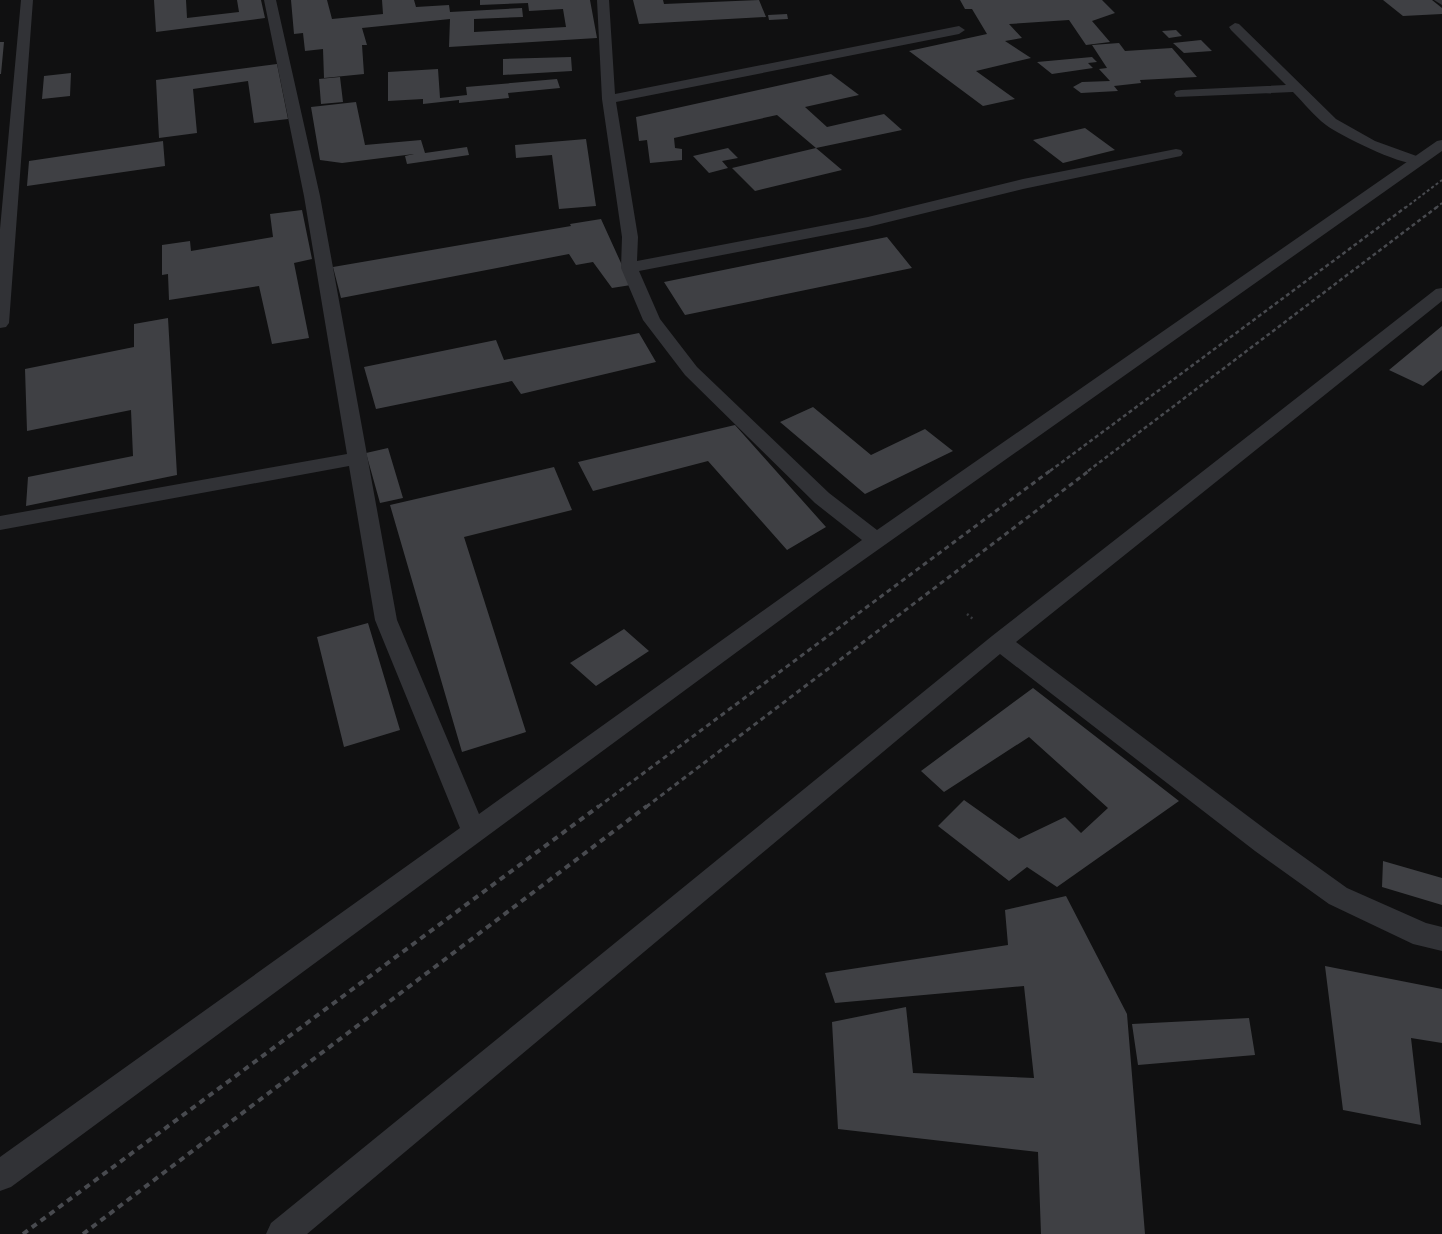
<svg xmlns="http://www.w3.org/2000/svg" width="1442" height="1234" viewBox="0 0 1442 1234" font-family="'Nunito Sans',sans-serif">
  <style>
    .building { fill: #3f4044 }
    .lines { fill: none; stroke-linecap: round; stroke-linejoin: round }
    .path { stroke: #37393d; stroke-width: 2.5; stroke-dasharray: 2 3; stroke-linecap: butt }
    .service { fill: #313236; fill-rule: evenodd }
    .minor { fill: #313236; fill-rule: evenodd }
    .rail-far3 { stroke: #484a4f; stroke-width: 2; stroke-dasharray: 3 2.5; stroke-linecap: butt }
    .rail-far2 { stroke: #484a4f; stroke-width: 2.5; stroke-dasharray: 4 3; stroke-linecap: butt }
    .rail-far1 { stroke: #484a4f; stroke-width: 3; stroke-dasharray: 5 4; stroke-linecap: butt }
    .rail { stroke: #484a4f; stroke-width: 4; stroke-dasharray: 6 5; stroke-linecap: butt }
  </style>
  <rect width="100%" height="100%" fill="#101011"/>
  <!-- building -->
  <path class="building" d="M154,0H186L187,18L239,12L237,0H261L265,18L156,32Z
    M291,0H327L332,19L383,14L382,0H414L416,7L449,5L450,12L522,8L523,17L474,19V32L566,27L563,9L529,11L528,3L480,5V0H590L597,38L449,47L450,19L362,28L367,45H362L364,74L324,78L323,49L305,51L303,33L294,34Z
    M633,0H663L664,4L759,0L766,17L639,24Z
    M960,0H1102L1115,13L1092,21L1110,42L1086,45L1069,20L1009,24L1022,38L1005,41L1031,58L976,71L1015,99L983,106L909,51L987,34L972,9H965Z
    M1383,0H1432L1442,8V14L1403,16Z
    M787,14L788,19L769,20L768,15Z
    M1176,30L1182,36L1169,38L1162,31Z
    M1201,40L1212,51L1184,53L1173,43Z
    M0,42H4L1,74H0Z
    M1119,43L1125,51L1172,48L1197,77L1140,80L1141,83L1114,86L1118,91L1081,93L1073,87L1082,82L1110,81L1099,69L1107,68L1092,45Z
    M571,57L572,71L503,75V59Z
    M1092,57L1097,62L1088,63L1093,68L1052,74L1037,62Z
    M277,64L288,119L254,123L248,81L193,89L197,133L159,138L156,80Z
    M438,69L440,98L467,95L466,87L557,79L560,88L508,93L509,98L459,103V100L423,104V99L388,101V72Z
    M71,73L70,96L42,99L44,76Z
    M831,74L859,95L805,107L827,127L884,114L902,130L816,148L777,115L674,138L675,148L682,149V160L650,163L647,140L639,141L636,117Z
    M340,77L343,102L321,104L319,79Z
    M356,102L365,145L421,140L425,153L467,147L469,155L407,164L405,156L414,154L342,163L320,160L311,107Z
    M1085,128L1115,150L1063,163L1033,140Z
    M586,139L596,206L559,209L552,155L516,158L515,145Z
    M163,141L165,166L27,186L29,161Z
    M728,148L738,158L722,161L728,168L709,173L693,156Z
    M816,148L842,170L755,191L732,168Z
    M302,210L312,259L294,263L309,338L272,344L259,286L169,300L168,274L162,275V245L190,241L191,251L273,237L270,214Z
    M601,219L631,285L612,288L593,262L576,265L569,254L341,298L333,267L571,226L570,224Z
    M887,237L912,268L685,315L664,282Z
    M168,318L177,475L26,506L28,477L133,456L131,410L27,431L25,369L134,347V324Z
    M1442,326V370L1423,386L1389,370Z
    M639,333L656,362L521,394L512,381L376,409L364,367L496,340L504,360Z
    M813,407L871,455L925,429L953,451L865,494L780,422Z
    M735,425L826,527L787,550L708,461L593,491L578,462Z
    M388,448L403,498L380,503L366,453Z
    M554,467L572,510L464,537L526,732L462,752L390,505Z
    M368,623L400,730L344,747L317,637Z
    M624,629L649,651L596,686L570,663Z
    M1033,688L1179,801L1057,887L1027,867L1009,881L938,826L964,800L1019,839L1065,817L1081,833L1108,808L1029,737L944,792L921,771Z
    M1383,861L1442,878V905L1382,887Z
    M1066,896L1127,1014L1145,1234H1041L1038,1152L838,1129L832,1022L906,1007L913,1073L1034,1078L1024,986L835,1003L825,973L1008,945L1005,910Z
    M1325,966L1442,989V1043L1411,1038L1421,1125L1343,1110Z
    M1249,1018L1255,1055L1138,1065L1132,1024Z"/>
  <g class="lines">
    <!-- path -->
    <path class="path" d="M967,614L973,619"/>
    <!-- service -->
    <path class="service" d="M1235,23L1239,24L1336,119L1375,141L1422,158L1424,161L1422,164C1405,168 1341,136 1326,125C1314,116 1304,103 1293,92L1176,97L1174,94L1176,91L1181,90L1286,85L1231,30L1229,27Z"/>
    <!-- minor -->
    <path class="minor" d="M21,0H33L9,323L6,327L0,328V229Z
      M264,0H276L320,196L397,620L479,814L862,540L815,503L685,375L643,320L621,268L622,237L602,99L597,0H609L615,94L959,26L965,30L959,34L616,102L638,237L637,261L868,217L1023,179L1176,149L1181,150L1183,153L1181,156L1176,157L1023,189L868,227L639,271L660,319L697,367L829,493L877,530L1437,141L1442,140V151L821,590L11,1187L0,1191V1157L460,828L375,620L349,466L0,530V516L347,454L304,196Z
      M1434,0H1442V5Z
      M1442,288V301L1016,642L1273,835L1347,888L1426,923L1442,927V951L1413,944L1329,904L1255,851L1000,654L307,1234H266L271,1223L992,636L1436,289Z"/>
    <!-- rail-far3 -->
    <path class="rail-far3" d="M1405,208L1442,180
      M1436,208L1442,203"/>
    <!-- rail-far2 -->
    <path class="rail-far2" d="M1050,471L1406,207
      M1088,471L1437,207"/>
    <!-- rail-far1 -->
    <path class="rail-far1" d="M598,807L1051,470
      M646,807L1090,470"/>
    <!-- rail -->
    <path class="rail" d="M23,1234L599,806
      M83,1234L647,806"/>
  </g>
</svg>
